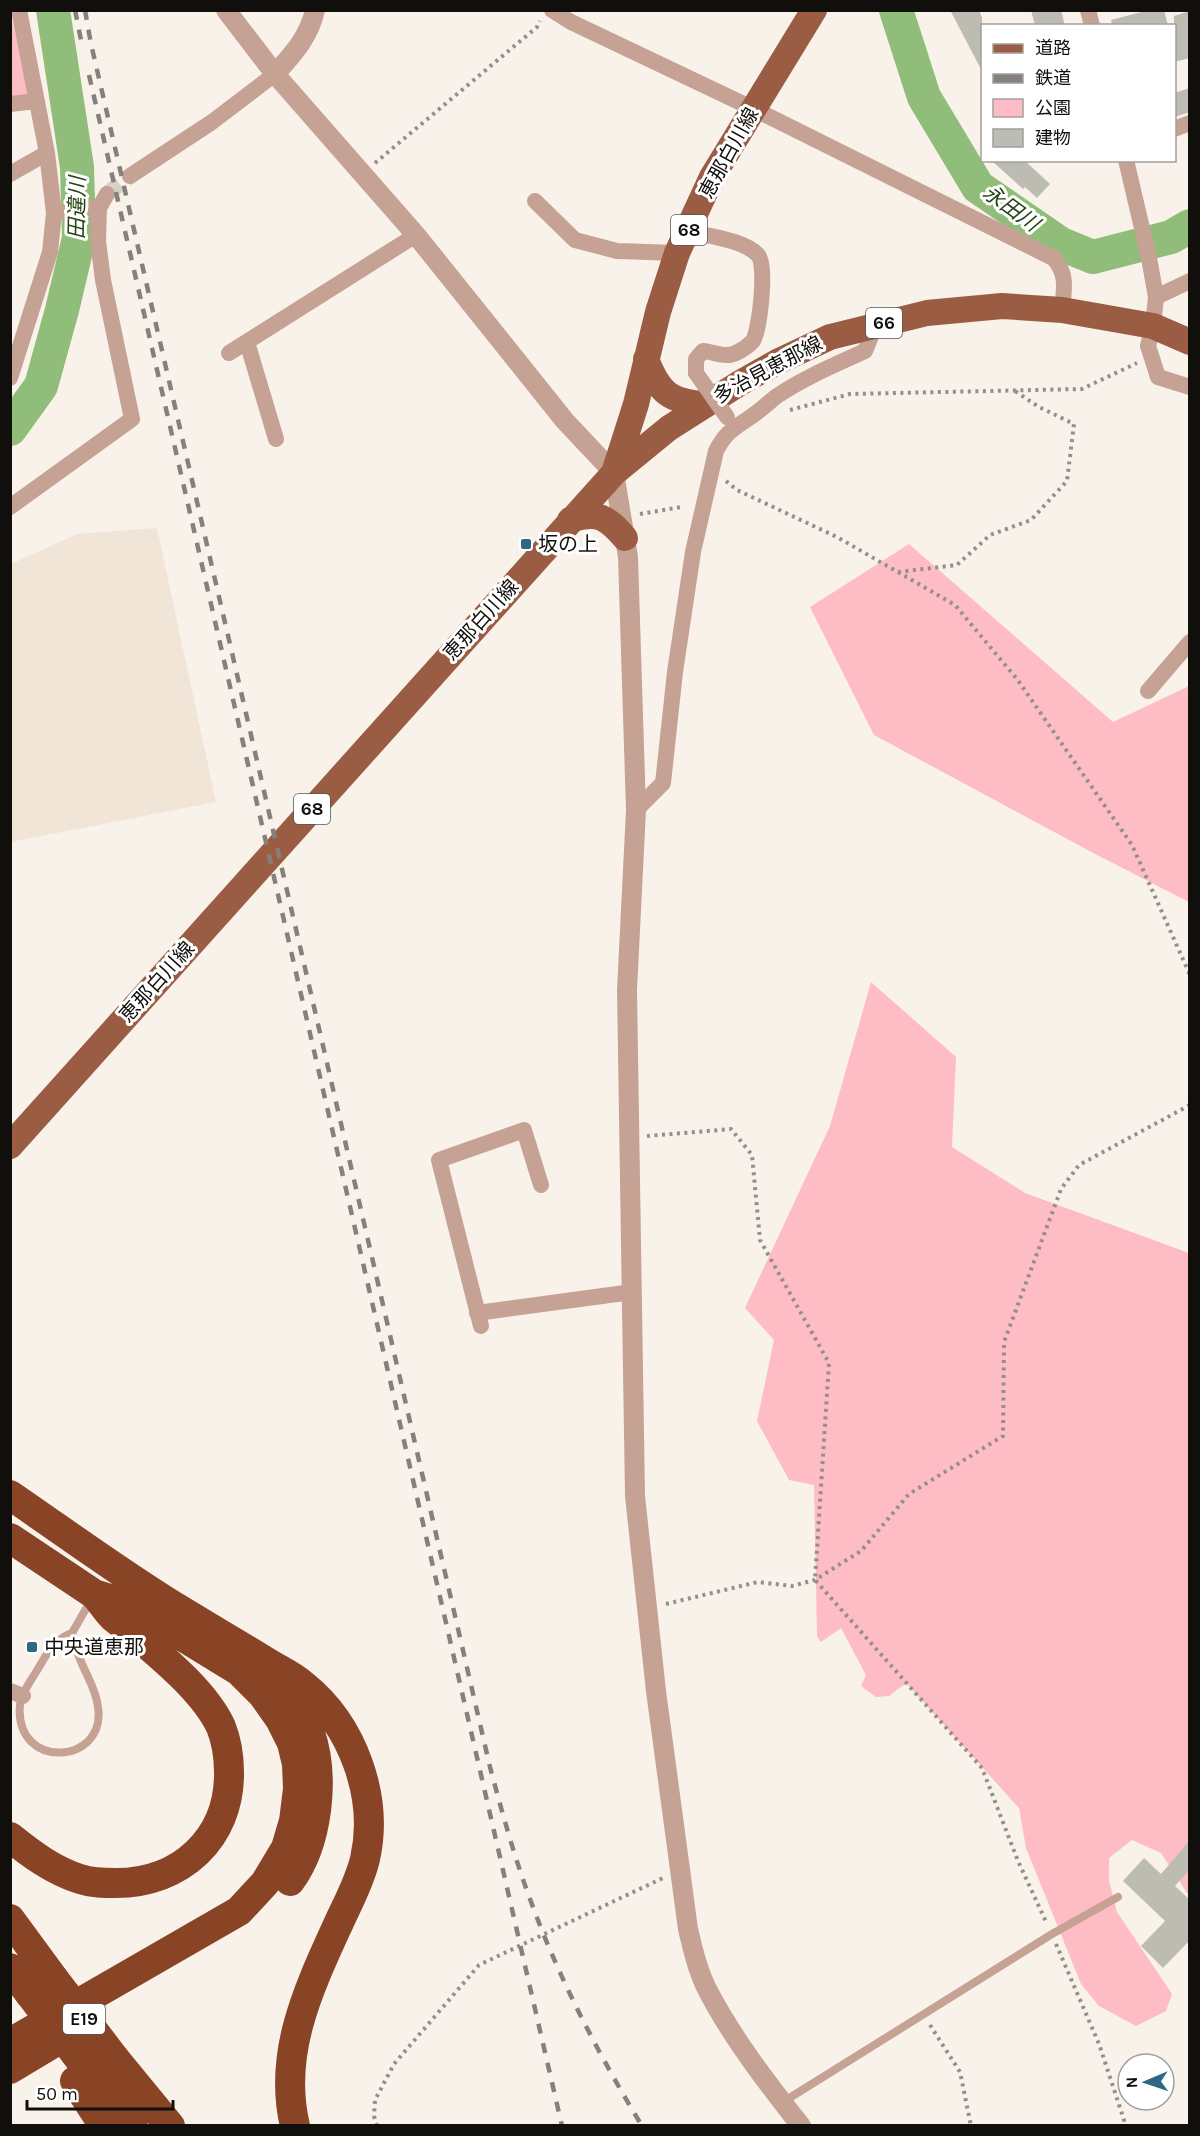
<svg xmlns="http://www.w3.org/2000/svg" width="1200" height="2136" viewBox="0 0 1200 2136" font-family="Karla,'Noto Sans JP',sans-serif">
  <style>
    .built { fill: #f1e5d7 }
    .green { fill: #febdc4 }
    .lines { fill: none; stroke-linecap: round; stroke-linejoin: round }
    .river { stroke: #91bd7a; stroke-width: 34 }
    .building { fill: #bcbcb2 }
    .minor-tunnel { stroke: #d6d0c9; stroke-width: 16; stroke-dasharray: 16 8; stroke-linecap: butt }
    .path { stroke: #948f89; stroke-width: 4; stroke-dasharray: 3 4.5; stroke-linecap: butt }
    .service { stroke: #c6a294; stroke-width: 8 }
    .minor { stroke: #c6a294; stroke-width: 16 }
    .tertiary { stroke: #c6a294; stroke-width: 20 }
    .primary { stroke: #9a5d44; stroke-width: 26 }
    .motorway { stroke: #894325; stroke-width: 30 }
    .rail { stroke: #85807b; stroke-width: 4.5; stroke-dasharray: 10 10; stroke-linecap: butt }
    .minor-bridge { stroke: #c6a294; stroke-width: 16 }
    .motorway-bridge { stroke: #894325; stroke-width: 30 }
    .poi-dot { fill: #2e6981; stroke: #fff; stroke-width: 2 }
    .labels { text-anchor: middle; dominant-baseline: central; stroke-width: 6; stroke-linejoin: round; paint-order: stroke }
    .shield { fill: #fff; stroke: #585755; stroke-width: 1.5 }
    .shield-label { font-size: 18px; font-weight: bold; fill: #110f0c }
    .street-label { font-size: 20px; fill: #110f0c; stroke: #fff }
    .poi-label { font-size: 20px; fill: #110f0c; stroke: #fff; text-anchor: start }
    .water-label { font-size: 21px; font-style: italic; fill: #264314; stroke: #fff }
  </style>
  <rect width="100%" height="100%" fill="#f9f2ea"/>
  <!-- built -->
  <path class="built" d="M157,528L216,802L11,842V564L77,534Z"/>
  <!-- green -->
  <path class="green" d="M10,11L29,92L26,97L10,99Z
    M909,544L1113,722L1189,686V902L1097,855L874,735L810,607Z
    M871,982L956,1057L952,1147L1025,1193L1189,1253V1896L1161,1853L1132,1840L1109,1858V1881L1117,1912L1172,1994L1166,2011L1136,2026L1099,2006L1081,1984L1026,1848L1019,1808L906,1683L889,1696L876,1697L861,1686L866,1675L841,1628L821,1642L817,1636L814,1485L789,1480L757,1421L774,1340L745,1308L830,1126Z"/>
  <g class="lines">
    <!-- river -->
    <path class="river" d="M896,10L924,97L978,187L1061,244L1093,257L1171,237L1190,226
      M10,429L41,386L62,310L79,238L77,167L53,10"/>
  </g>
  <!-- building -->
  <path class="building" d="M950,10H979L982,18V71Z
    M1031,10H1061L1065,26H1035Z
    M1149,10H1164L1168,26H1112L1111,20Z
    M1190,11V58L1174,62V16Z
    M1190,88V112L1174,117V93Z
    M991,160H1024L1050,184L1037,198L1025,187L1023,189Z
    M1190,1840V1869L1175,1886L1190,1900V1940L1163,1968L1141,1946L1165,1921L1123,1881L1144,1858L1161,1874Z"/>
  <g class="lines">
    <!-- minor-tunnel -->
    <path class="minor-tunnel" d="M107,194L130,176"/>
    <!-- path -->
    <path class="path" d="M375,163L537,27L540,21
      M790,410L850,394L1082,389L1137,363
      M726,481L737,490L837,537L955,605L1017,679L1132,845L1190,975
      M640,514L682,507
      M898,572L957,565L990,535L1031,520L1067,481L1074,424L1039,407L1015,391
      M647,1136L731,1129L752,1155L760,1240L829,1363L815,1580L982,1768L1018,1861L1047,1924
      M666,1604L758,1582L792,1586L815,1580L861,1551L909,1494L1003,1436L1004,1342L1061,1189L1079,1165L1190,1105
      M1056,1944L1099,2044L1126,2126
      M930,2025L960,2072L971,2126
      M377,2126L374,2116L375,2100L394,2064L479,1965L663,1878"/>
    <!-- service -->
    <path class="service" d="M72,1633C53,1639 46,1656 36,1672C30,1682 21,1694 20,1705C14,1771 107,1765 98,1707C96,1689 86,1675 80,1659C76,1651 75,1641 72,1633L91,1600
      M783,2102L1052,1934L1118,1897"/>
    <!-- minor -->
    <path class="minor" d="M552,10L571,22L754,109L1053,258C1068,273 1064,290 1062,310
      M1088,10L1092,26
      M10,104L37,101
      M1174,129L1190,123
      M1126,160L1149,258L1156,297L1153,326L1148,346L1158,377L1190,387
      M10,174L47,153
      M130,176L212,122L275,74
      M535,201L575,240L617,251L677,253
      M54,213L99,208
      M688,231C708,236 744,240 758,255C767,265 760,328 753,341C750,344 742,350 738,352C726,359 715,352 703,351L696,359V373
      M1156,297L1190,281
      M247,342L276,439
      M229,353L416,235
      M10,378L50,252L54,213L47,153L19,10
      M10,507L132,419L103,280L98,241L99,208L107,194
      M1148,691L1190,642
      M636,810L663,783L675,672L693,552L716,451C726,431 735,428 752,416C761,410 769,402 777,396C805,377 835,365 865,351L876,324
      M477,1313L632,1292
      M481,1326L439,1160L524,1130L541,1185
      M10,1691L23,1696"/>
    <!-- tertiary -->
    <path class="tertiary" d="M226,10L275,74L416,235L565,421L614,473L628,557L636,810L627,990L635,1496L656,1691L688,1929C693,1950 698,1972 708,1991C733,2039 768,2084 801,2126
      M275,74C293,54 309,37 315,10"/>
    <!-- primary -->
    <path class="primary" d="M646,359C659,393 670,402 706,404
      M614,473L669,428L740,383L777,362L830,337L927,313L1002,306L1062,310L1153,326L1190,342
      M570,520C598,511 607,517 625,538
      M10,1146L614,473L636,404L658,312L677,253L712,177L814,10"/>
    <!-- motorway -->
    <path class="motorway" d="M10,1495C64,1532 117,1571 172,1605C203,1624 234,1642 265,1661C277,1669 292,1675 303,1685C353,1725 379,1797 365,1859C360,1880 350,1899 341,1918C311,1984 277,2051 295,2126
      M10,1538L94,1594L133,1606L239,1671L263,1695L280,1719L292,1743L297,1764L298,1789L294,1821L286,1848L265,1883L239,1911L10,2043
      M280,1676C291,1694 303,1713 310,1733C325,1777 318,1843 290,1881
      M10,1837C31,1854 54,1871 80,1879C92,1883 104,1883 116,1883C181,1883 230,1838 229,1772C229,1756 227,1742 221,1727C205,1692 164,1659 135,1634C128,1628 120,1623 113,1617C107,1611 102,1603 96,1596
      M10,1919L54,1979
      M10,1968L30,1994
      M115,2059L170,2126
      M10,2069L75,2030
      M90,2073L133,2126
      M75,2081L104,2126"/>
    <!-- rail -->
    <path class="rail" d="M75,10L81,40
      M85,10L91,44L490,1767C502,1812 514,1856 530,1899C559,1979 598,2053 642,2126
      M89,75L562,2126"/>
    <!-- minor-bridge -->
    <path class="minor-bridge" d="M696,373L727,417"/>
    <!-- motorway-bridge -->
    <path class="motorway-bridge" d="M54,1979L115,2059
      M30,1994L90,2073"/>
  </g>
  <!-- markers -->
  <g class="poi-dot">
    <rect x="520" y="538" width="12" height="12" rx="3"/>
    <rect x="26" y="1641" width="12" height="12" rx="3"/>
  </g>
  <g class="labels">
    <!-- shield labels -->
    <g class="shield">
      <rect x="671" y="215" width="36" height="30" rx="4.5"/>
      <rect x="866" y="308" width="36" height="30" rx="4.5"/>
      <rect x="294" y="794" width="36" height="30" rx="4.5"/>
      <rect x="63" y="2004" width="42" height="30" rx="4.5"/>
    </g>
    <g class="shield-label">
      <text x="689" y="230">68</text>
      <text x="884" y="323">66</text>
      <text x="312" y="809">68</text>
      <text x="84" y="2019">E19</text>
    </g>
    <!-- street labels -->
    <g class="street-label">
      <text transform="translate(729 153) rotate(-61)">恵那白川線</text>
      <text transform="translate(768 370) rotate(-28)">多治見恵那線</text>
      <text transform="translate(481 620) rotate(-48)">恵那白川線</text>
      <text transform="translate(157 982) rotate(-48)">恵那白川線</text>
    </g>
    <!-- poi labels -->
    <g class="poi-label">
      <text x="538" y="544">坂の上</text>
      <text x="44" y="1647">中央道恵那</text>
    </g>
    <!-- water labels -->
    <g class="water-label">
      <text transform="translate(77 208) rotate(-89)">田違川</text>
      <text transform="translate(1011 208) rotate(36)">永田川</text>
    </g>
  </g>
  <!-- border -->
  <rect width="1200" height="2136" fill="none" stroke="#110f0c" stroke-width="24"/>
  <!-- legend -->
  <rect x="981" y="24" width="195" height="138" fill="#ffffff" stroke="#a09f9e" stroke-width="1.5"/>
  <rect x="993" y="44" width="30" height="9" fill="#9a5d44" stroke="#a09f9e" stroke-width="1.5"/>
  <text x="1035" y="54" font-size="18" fill="#110f0c">道路</text>
  <rect x="993" y="74" width="30" height="9" fill="#85807b" stroke="#a09f9e" stroke-width="1.5"/>
  <text x="1035" y="84" font-size="18" fill="#110f0c">鉄道</text>
  <rect x="993" y="99" width="30" height="18" fill="#febdc4" stroke="#a09f9e" stroke-width="1.5"/>
  <text x="1035" y="114" font-size="18" fill="#110f0c">公園</text>
  <rect x="993" y="129" width="30" height="18" fill="#bcbcb2" stroke="#a09f9e" stroke-width="1.5"/>
  <text x="1035" y="144" font-size="18" fill="#110f0c">建物</text>
  <!-- north arrow -->
  <g transform="translate(1146 2082) rotate(268)"><circle r="28" fill="#ffffff" stroke="#a09f9e" stroke-width="1.5"/>
  <path d="M0-4.5L10 22L0 15L-10 22Z" fill="#2e6981"/>
  <text y="-9" font-size="16" font-weight="bold" text-anchor="middle" fill="#110f0c">N</text>
  </g>
  <!-- scale -->
  <path d="M27 2100v9h146v-9" fill="none" stroke="#110f0c" stroke-width="3"/>
  <text x="36" y="2100" font-size="18" fill="#110f0c" stroke="#ffffff" stroke-width="4.5" paint-order="stroke">50 m</text>
</svg>
